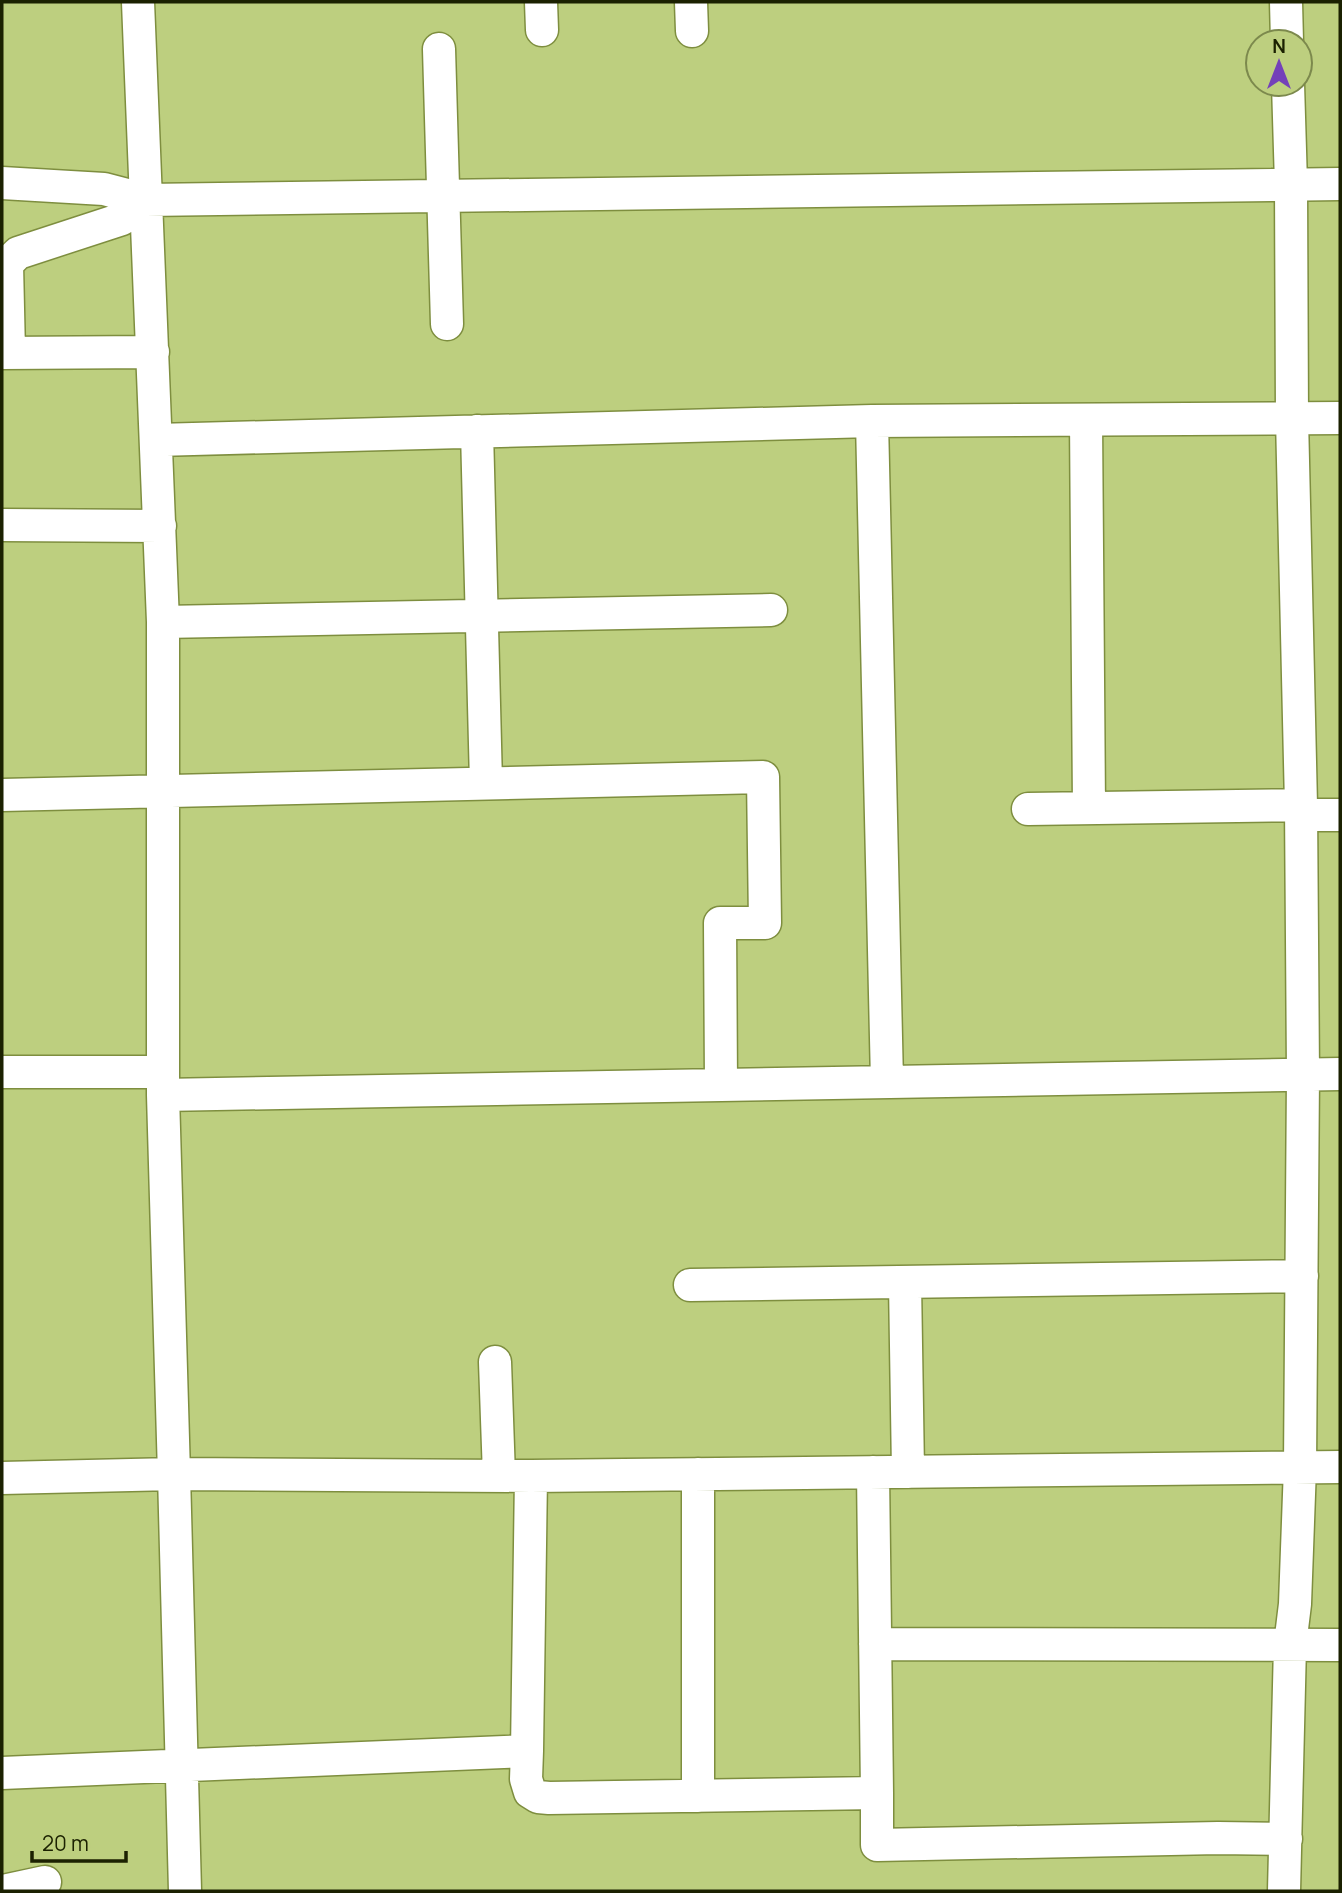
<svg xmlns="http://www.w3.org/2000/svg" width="1342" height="1893" viewBox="0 0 1342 1893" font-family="Manrope,sans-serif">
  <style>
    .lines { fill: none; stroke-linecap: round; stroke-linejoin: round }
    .street-casing { stroke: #7e8e3f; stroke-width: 35 }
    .street { stroke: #fff; stroke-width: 32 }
  </style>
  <rect width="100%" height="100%" fill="#bdcf7f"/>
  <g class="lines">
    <defs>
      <path id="street" d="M138,2L163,622V1095L174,1474L531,1476L1340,1467
        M541,2L542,30
        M691,2L692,31
        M1286,2L1287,42
        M439,49L447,324
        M2,183L104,189L146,200L1340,184
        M2,353L153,352
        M9,353L7,264L18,253L122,219L146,200
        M1086,420L1089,808
        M872,421L887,1082
        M477,431L486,783
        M157,440L872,421L1340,418
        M2,525L160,526
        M163,622L771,610
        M2,795L763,777L765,923H720L721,1084
        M1028,809L1301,805
        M1301,815H1340
        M2,1072H163
        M163,1095L1340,1074
        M905,1282L908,1472
        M690,1285L1302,1276
        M495,1362L499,1476
        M873,1472L877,1793
        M698,1474V1796
        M2,1478L174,1474L185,1891
        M875,1644L1340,1645
        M527,1751L531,1476
        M2,1773L527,1751L526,1779L530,1792L538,1797L549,1798L877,1793V1845L1218,1838L1286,1839
        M3,1891L45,1882
        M1284,1891L1290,1645L1295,1604L1300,1467L1303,1075L1301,805L1292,418L1291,184L1288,84"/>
    </defs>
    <!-- street casing -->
    <use href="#street" class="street-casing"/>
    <!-- street -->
    <use href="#street" class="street"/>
  </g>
  <!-- border -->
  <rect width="1342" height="1893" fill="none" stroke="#1b2101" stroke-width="7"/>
  <!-- north arrow -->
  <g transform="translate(1279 63)"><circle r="33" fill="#bdcf7f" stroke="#7c894d" stroke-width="2"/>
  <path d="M0-5L12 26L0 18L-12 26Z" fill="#7441b9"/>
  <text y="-10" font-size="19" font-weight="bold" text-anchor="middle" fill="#1b2101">N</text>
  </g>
  <!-- scale -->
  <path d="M32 1851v10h94v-10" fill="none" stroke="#1b2101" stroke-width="3.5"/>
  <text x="42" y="1851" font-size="21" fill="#1b2101" stroke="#bdcf7f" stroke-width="5" paint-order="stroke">20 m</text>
</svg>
